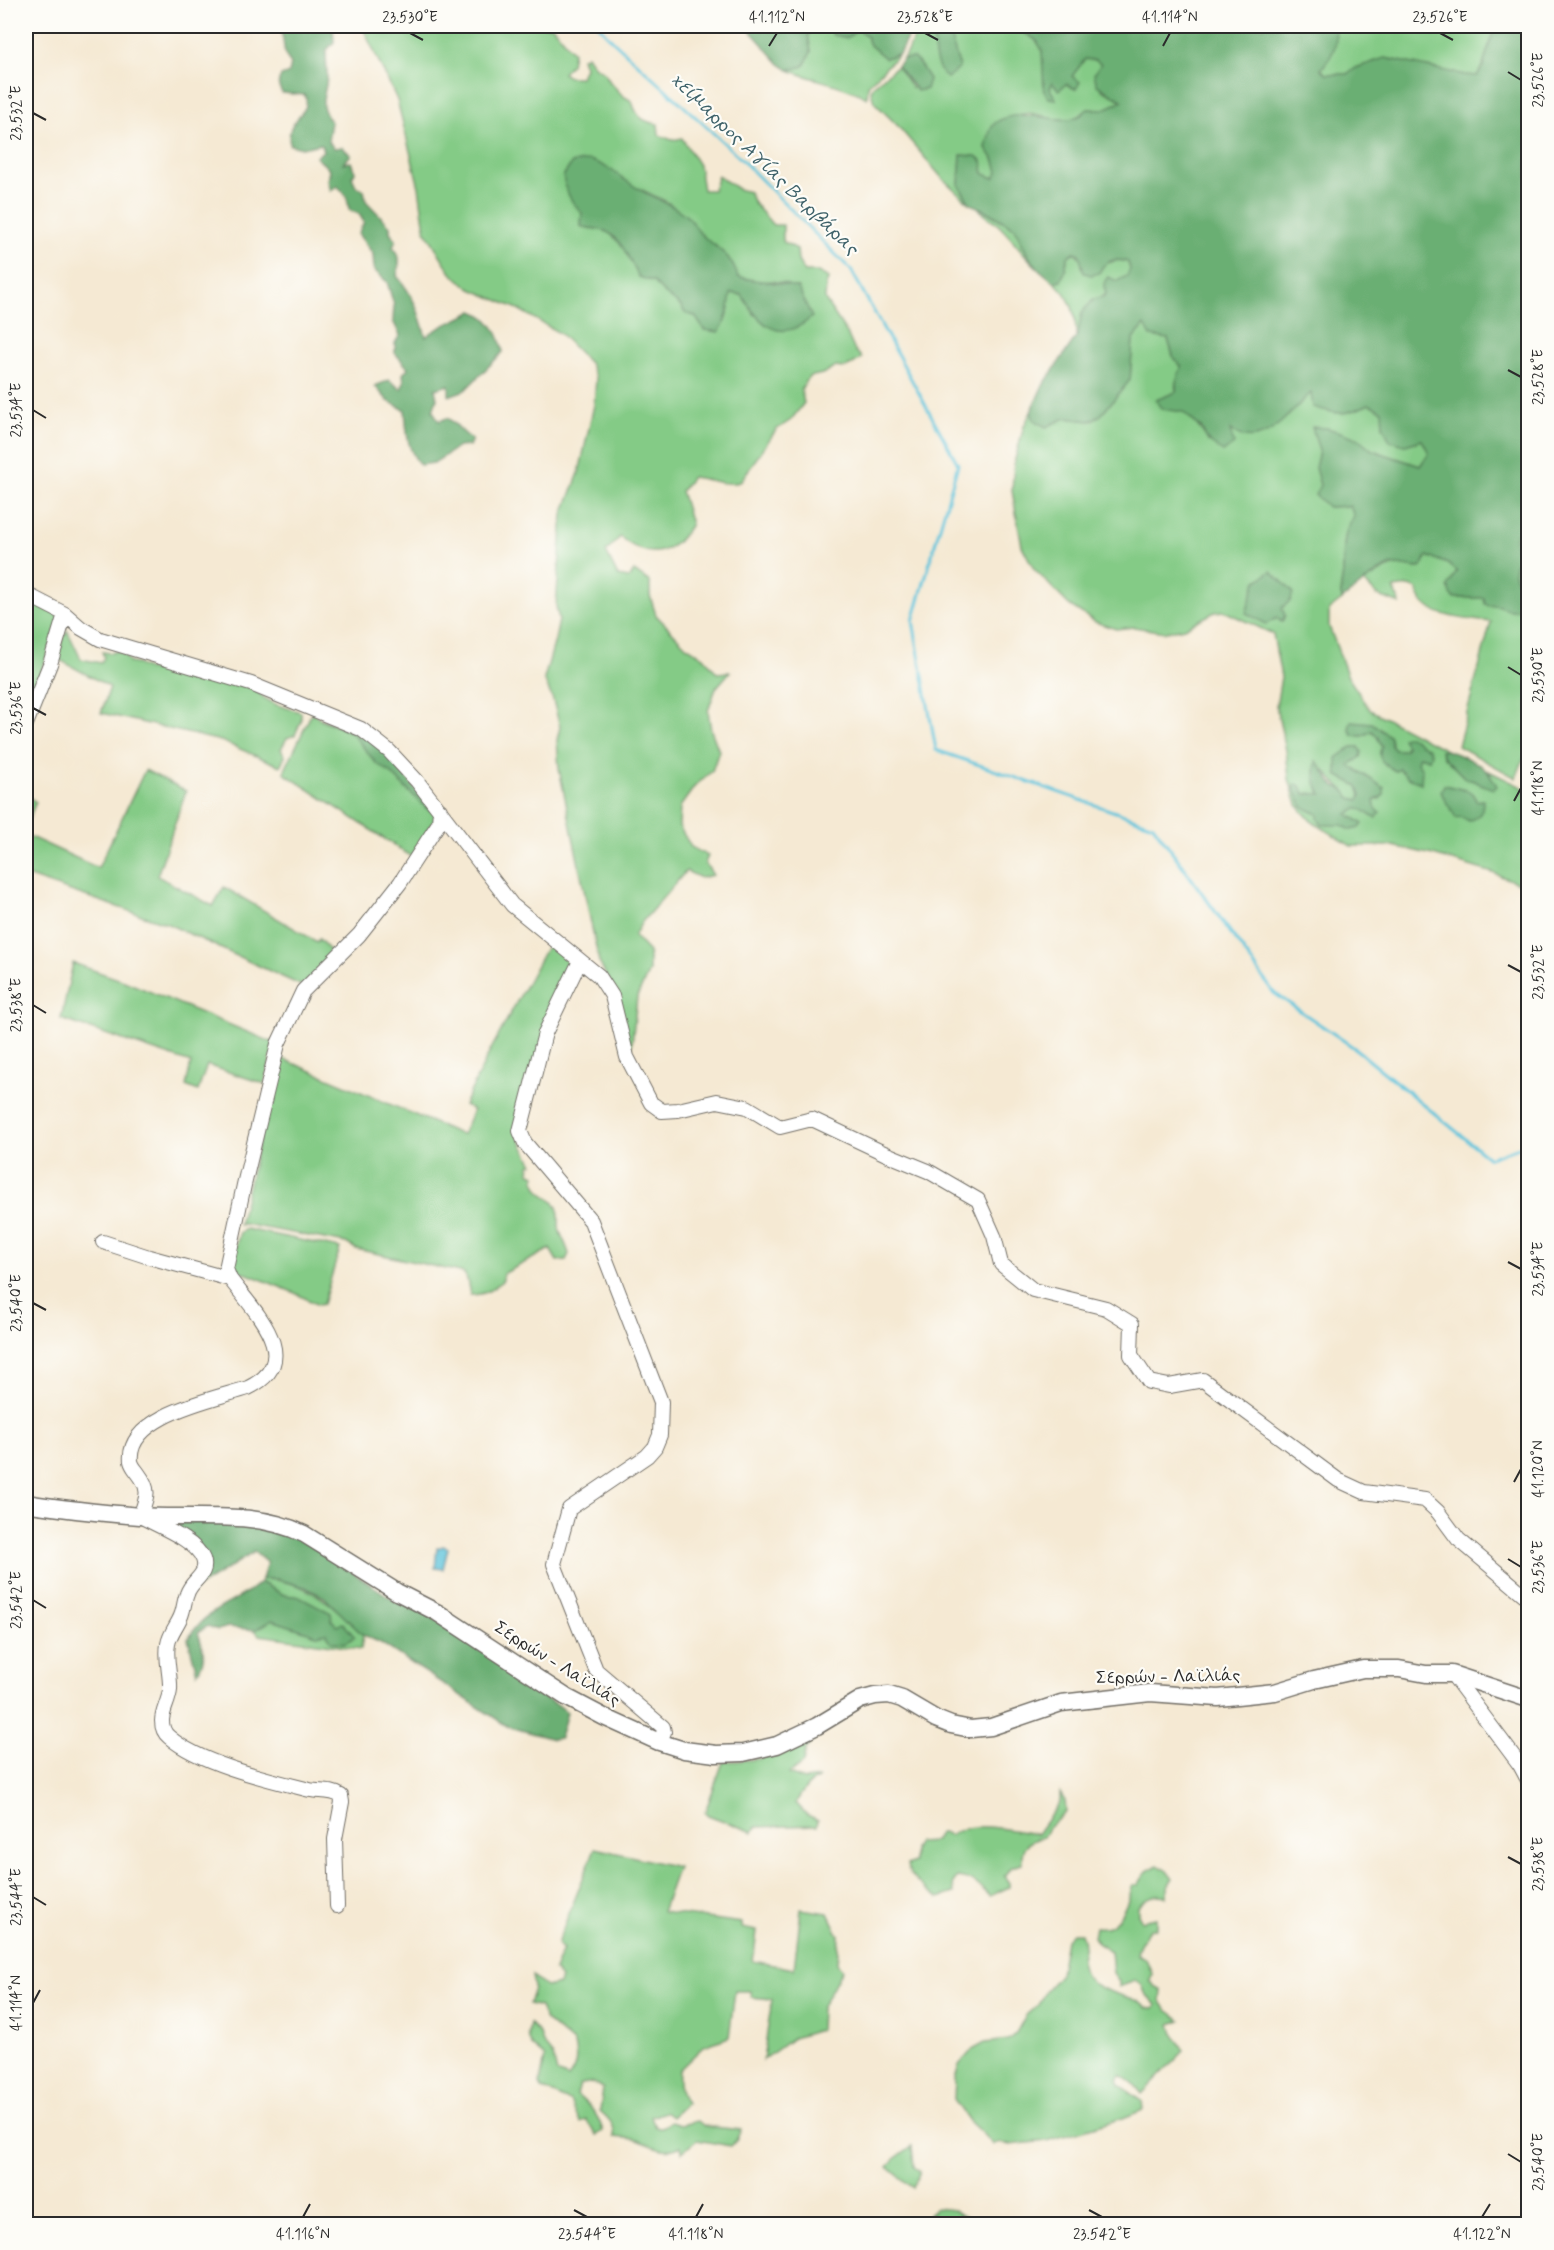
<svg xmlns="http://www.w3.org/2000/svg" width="1554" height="2250" viewBox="0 0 1554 2250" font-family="Mynerve,sans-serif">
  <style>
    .green { fill: #84cb86; stroke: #587b58; stroke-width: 1.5; fill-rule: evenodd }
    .forest { fill: #6baf73; stroke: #4b6d4f; stroke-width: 1.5 }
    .water { fill: #5ec4dc; stroke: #447884; stroke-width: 1.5 }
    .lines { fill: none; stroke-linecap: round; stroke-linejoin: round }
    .stream { stroke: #5ec4dc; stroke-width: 3 }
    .minor-casing { stroke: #726e66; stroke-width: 16 }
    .major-casing { stroke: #726e66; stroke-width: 19 }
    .minor { stroke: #fff; stroke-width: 14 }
    .major { stroke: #fff; stroke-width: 16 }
    .ticks { fill: none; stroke: #2b2b2b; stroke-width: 2 }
    .labels { text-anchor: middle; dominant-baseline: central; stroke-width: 4.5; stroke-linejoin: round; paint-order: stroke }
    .street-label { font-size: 18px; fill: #2b2b2b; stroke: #fdfcf7 }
    .water-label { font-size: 20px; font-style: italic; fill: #3d6169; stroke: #fdfcf7 }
    .neatline { fill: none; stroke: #2b2b2b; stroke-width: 2 }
    .ticks-label { font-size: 15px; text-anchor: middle; fill: #2b2b2b }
  </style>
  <rect width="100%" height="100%" fill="#fdfcf7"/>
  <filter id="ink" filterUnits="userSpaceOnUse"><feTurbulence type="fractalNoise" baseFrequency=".0167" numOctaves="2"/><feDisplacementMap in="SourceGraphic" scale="12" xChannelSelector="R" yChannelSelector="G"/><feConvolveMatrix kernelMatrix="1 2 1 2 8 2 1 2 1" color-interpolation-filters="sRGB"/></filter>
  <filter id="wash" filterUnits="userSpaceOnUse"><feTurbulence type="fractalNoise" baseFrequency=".008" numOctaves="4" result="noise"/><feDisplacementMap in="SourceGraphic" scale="24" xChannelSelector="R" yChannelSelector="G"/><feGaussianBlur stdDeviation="1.35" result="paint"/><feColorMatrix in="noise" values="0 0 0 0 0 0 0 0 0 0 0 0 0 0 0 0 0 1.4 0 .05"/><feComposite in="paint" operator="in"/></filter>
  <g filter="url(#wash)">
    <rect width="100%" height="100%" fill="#f5e9d3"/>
    <!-- green -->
    <path class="green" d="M362,26H552L573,52L571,64L563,73L569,77H581L585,67L582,58L587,55L594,66L604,72L610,82L623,96L632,101C636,116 642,122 658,124L659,135L672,140L682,138L699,165L703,190H713L718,176L738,189L749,192L754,203L773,225H783V242L797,249L798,261L805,272H818L829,278L826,284L825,300L847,333L854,349L862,358C853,364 846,370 836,367L822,374L809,377L801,389L804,403L791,420L776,430L740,482C724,486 708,479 692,477L681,491L691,524C672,556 649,561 620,537L606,552L618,576L629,578L634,571L650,582V596L656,615L686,646L704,657L717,673L730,672L716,688L708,711L711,730L719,751L712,771L695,786L680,807L679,826L691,847L708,856L705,863L713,875L701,878L686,871L642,922L634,936L649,952V971L637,997L631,1053L611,985L599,962L559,769L557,740L560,727L553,700L544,679L555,640L559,620L556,606L563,514L579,473L594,405L596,379L590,364L561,334L518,309L471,289L451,273L425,230L419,187L397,100ZM638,188L667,202L689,218L702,236L716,246L738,277L755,282L772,281L787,284L804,304L811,317L755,315L742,295L730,292L728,314L719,332L695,316L685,313L681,306L663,292L654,282L639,277C631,263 621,237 605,231C597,227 589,230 581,226L582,213Z
      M816,26H828L833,35L858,30L866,35L870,45L885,58L899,54L868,85L867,98C843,84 815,81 789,70L804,66L811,52L808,35Z
      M968,26C989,26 1033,26 1041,49C1046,61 1043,78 1044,91L1050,89L1052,82L1066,84L1075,89L1072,76L1085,59L1095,60L1101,64L1102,90L1123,101L1102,110L1088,109C1060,134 1040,105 1015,116C1007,120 993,140 986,147L995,161L998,172L994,178L984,174L982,161L976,156L961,155L959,185L970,204L942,178L897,125L874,102L871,91L874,85L897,66L912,88L929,79C919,67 921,58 903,59L919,29L933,34C934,48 935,68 947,77L959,68C957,55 951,43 950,32L957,27Z
      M1334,26H1495L1483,66L1477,76L1465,75L1385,58L1356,68L1348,74H1326L1321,69C1333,55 1339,44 1334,26Z
      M978,207L1015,228L1028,256L1041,271C1024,257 1013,238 997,224C990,218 983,215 978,207Z
      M1075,252L1082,260V266C1088,266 1098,268 1103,265C1113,261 1117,259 1128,262L1130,269L1128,276L1117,281L1106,293L1076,336C1076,313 1072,298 1054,282C1067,278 1065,268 1068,256Z
      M1145,325L1168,339L1174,359L1182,367C1162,407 1194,413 1208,441L1230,430L1288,416L1311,392L1356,410L1369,404L1383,411V426L1405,445L1422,440L1429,453L1420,466L1372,450L1359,439L1327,428C1313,466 1314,468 1328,507L1350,506L1354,516C1342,532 1344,553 1343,572C1342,585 1339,586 1342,600L1329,610V626L1348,677L1370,710L1446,750L1441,751L1443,756L1464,777L1486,786L1491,775L1487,770L1528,790V868L1522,871L1528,887L1493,873L1433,855L1393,846H1351L1311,821L1297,805L1289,779L1286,750L1276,707L1281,677L1273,634L1224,611L1215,612L1184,628L1165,632L1134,627L1116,629L1095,622L1069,605L1034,569L1022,546L1012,491L1014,463L1024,426L1031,412L1034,420L1046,427L1066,418L1090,421L1101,415L1130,380L1133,339ZM1256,582L1281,622L1277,618L1266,624L1253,616V593ZM1372,723L1390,737L1391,746L1395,750H1404L1409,736L1419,743L1429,759L1419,755L1417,762L1421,783L1409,778L1399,769L1395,771L1386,765C1384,753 1382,740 1372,731L1362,736L1353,735ZM1352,747H1359L1356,761L1348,764L1372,780L1381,798L1374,801L1375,807L1365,810L1358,808L1346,815L1356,819L1351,830L1342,825L1332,823L1318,814L1303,807L1294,788L1301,786L1304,794L1311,793L1319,795L1323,793L1325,770C1333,785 1343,785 1350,798L1360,800L1361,795L1358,786L1337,775L1343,755ZM1444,785L1469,791L1476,801L1482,800L1456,818Z
      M1528,518V748L1516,778L1458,746L1491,622C1467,619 1421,618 1417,589L1410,586L1394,588L1400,604L1377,595L1364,582C1376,575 1389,564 1403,565C1411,566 1415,570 1422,567L1427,556L1448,564L1458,572L1454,578L1453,598H1484L1520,586C1511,576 1514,566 1520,555C1509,538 1518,532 1528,518Z
      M26,599L58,614L59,620L26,718Z
      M67,630L81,659L101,663L104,657L102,652L111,653L117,651L124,654L130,663L137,664L147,669L197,678L200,675L254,688L264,698L277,705L301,712V721L295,735L287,738L281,749L285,756L280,766L221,741L101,713L110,687L56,658Z
      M312,712L321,719L352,733L376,763L392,774L408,791L434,811L436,817L412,857L285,774L284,772Z
      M145,770L186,791L157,876L213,906L224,887L317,942L319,939L336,957L302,986L168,924L26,876V835L98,868Z
      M26,795L36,802L26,825Z
      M550,941L572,965L519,1138L533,1164L530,1165L529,1172L535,1175C534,1195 546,1192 555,1204C562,1213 557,1222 560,1232C563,1239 567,1246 569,1254L566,1260L557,1261L550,1249L503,1274V1280C492,1290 485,1295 470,1295L467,1279L464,1273L356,1249L346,1243L244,1224L239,1225L279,1057L462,1135L473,1110L464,1105L490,1051Z
      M73,963L124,981L274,1043L265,1084L207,1065L198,1091L186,1086L191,1063L61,1019Z
      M246,1229L340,1248L323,1304L318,1305L295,1293L230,1267L240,1232Z
      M262,1579C305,1580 335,1604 363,1635L361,1649L259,1635L255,1630L272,1620L317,1635L336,1625L301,1597L284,1595L260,1582Z
      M823,1727L806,1749L803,1763L789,1774L804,1780L819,1778C807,1785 802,1791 796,1803L807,1815L818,1820L817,1825L756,1827L753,1832L708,1815L705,1812L723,1762L759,1759L802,1741Z
      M1060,1793L1065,1801L1066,1812L1048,1828L1043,1837C1025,1843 1021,1845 1022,1864L1011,1867L1004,1876L1009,1883V1887L990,1896C980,1886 971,1878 957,1877L953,1883L954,1893L939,1898C927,1891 909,1879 907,1865L914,1862V1849L918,1842L934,1841L940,1832L949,1836C973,1818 1009,1831 1037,1834L1060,1802Z
      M595,1848L678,1867L662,1912L742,1923V1928L757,1931L753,1961L794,1969L801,1909L828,1913L839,1936L837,1963L842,1970L821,2008L820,2030L793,2038L763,2060L772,1999L751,1997L750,1991H735L729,2037L704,2046L679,2070C678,2082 679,2093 686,2103L672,2117L665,2112L651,2117L655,2127H662L671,2122L680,2125L698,2121L704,2126L741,2130L736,2140L730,2146L697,2140L682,2152L681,2146C664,2155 650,2144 634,2139C628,2138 621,2138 614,2137C616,2125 608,2118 600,2111L603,2088L590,2083L580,2084L577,2095C591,2108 597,2112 603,2131L597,2135L586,2120L580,2123L570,2101C559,2099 553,2091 542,2089L540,2084L545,2057C532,2046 525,2042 530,2024L540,2034L543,2044L553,2056L557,2073L568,2078C577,2067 577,2058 574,2044L545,2019L540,2007L529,2004L534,1988L532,1976L546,1987L559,1984L561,1978L554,1970L563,1949L557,1944Z
      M1158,1865L1167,1871L1173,1879L1167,1888V1897C1155,1891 1145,1899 1138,1907V1914L1142,1921L1156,1918V1928L1148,1930L1139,1946L1137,1954L1146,1959L1152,1974L1150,1980L1155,1987L1162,1991L1161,2002L1167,2010L1181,2020L1171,2024L1174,2034L1184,2051L1142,2094L1133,2083L1121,2075L1118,2080L1120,2085L1142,2101L1143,2110L1123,2118L1047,2141L1009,2145L1001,2143L994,2145L969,2121L954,2100L955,2079L959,2065L972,2050L985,2043L1008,2040L1016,2033L1026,2015L1038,2005L1046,1990L1060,1974L1066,1939L1072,1933H1081C1088,1949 1079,1952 1081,1965C1085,1989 1119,1993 1135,2000C1139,2001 1143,2005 1146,2008H1154L1156,2005L1145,1993L1142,1985L1135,1981L1119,1987V1981L1113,1973L1111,1951L1098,1944L1093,1937L1095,1927C1100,1927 1105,1928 1109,1926C1122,1920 1129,1898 1133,1885H1138L1147,1871Z
      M912,2146L914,2167L920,2171L913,2188L888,2167L893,2160Z
      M935,2208L954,2210L967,2218L925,2220Z"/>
    <!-- forest -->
    <path class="forest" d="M281,26L333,27L334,42L326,51C326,59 327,68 327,76C326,98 316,102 331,122L328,141L334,148L342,147L351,155L343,163L351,162L355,172L352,177L356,186L364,190L366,201L390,226V232L396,240L393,247C402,255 399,265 397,276C414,296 419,312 426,337C434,328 460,319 473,311C491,317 500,335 503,352L465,390L449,396V385L435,389L437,399L433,411L439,421L447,418C458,424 461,433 472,439L469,446L458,447L434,463L420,465C406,448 407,431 405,410L388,401L375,386L389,380L401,389L404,382L403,374L408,368L395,353V343L400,335L393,321L394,305L387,282L374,270L373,254L358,234L364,222L359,214L349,210C348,199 346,193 337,186L331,191L328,181L330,170L316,157L323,151L321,144L302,148L290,145C284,116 313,116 305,95L282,93C278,86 277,83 281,76L289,73L291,64L285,55Z
      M746,26H816L808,35L811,52L804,66L789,70L780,64Z
      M828,26H913L899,54L885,58L870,45L866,35L858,30L847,38L833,35Z
      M923,26H937L950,32C951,43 957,55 959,68L947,78C934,69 934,48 933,34L919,29Z
      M993,26H1334C1339,44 1333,55 1321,69L1326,74H1348L1356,68L1385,58L1465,75L1477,76L1483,66L1495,26H1528V518C1518,532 1509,538 1520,555C1505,582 1524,581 1528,603C1506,620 1505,601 1489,606L1485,604L1484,598H1453L1448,587L1457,571L1448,564L1427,556L1422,567C1414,570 1404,564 1394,565C1378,568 1355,590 1342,600C1339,586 1342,585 1343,572C1344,553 1342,532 1354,516L1350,506L1328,507L1315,495L1320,485L1315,468L1319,451L1312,427L1327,428L1346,434L1359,439L1372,450L1420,466L1429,453L1422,440L1405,445L1390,441L1383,426L1382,411L1369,404C1344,416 1339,415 1313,407L1311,393C1292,408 1272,442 1244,437C1240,436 1234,432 1230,430L1234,444L1223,452L1208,441L1202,429L1183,412L1161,409L1156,400L1176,392L1178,375L1182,367L1174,359L1168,339L1151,336L1145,325L1133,339L1130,380L1101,415L1090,421L1066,418L1046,427L1034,420L1031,412L1042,387L1078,334L1082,312L1094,299L1105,296L1106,293C1103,286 1103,282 1108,277L1117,281L1127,276L1130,269L1128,262C1116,258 1105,260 1099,273L1091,275L1084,273L1079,254L1075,252C1063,255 1068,269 1061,280L1054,282L1041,271L1028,256L1015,228L985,210L970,204L959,185L961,155L976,156L982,161L984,174L994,178L998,172L995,161L986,148C990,127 991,120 1013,116C1036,112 1058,124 1077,117C1081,116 1085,111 1088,109L1102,110L1123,101L1097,85L1094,74L1101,64L1095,60L1085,59L1072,76L1080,82L1076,89L1066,84L1059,90L1052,83L1050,89L1056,99L1049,98L1044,91L1042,50L1037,41L1027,34Z
      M913,58C920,62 924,72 929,79L926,89L917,91L897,66L903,59Z
      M590,160C610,167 619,176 637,188C654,199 674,204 689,218C694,223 697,231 703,236C721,252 730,253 738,277C758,282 778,281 798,288L812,317C781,345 760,326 742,295L731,293C729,307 728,319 719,332L704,330L695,316L685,313L681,306L663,292L654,282L639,277C631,263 621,237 605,231C596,227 589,230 581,226L582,213C570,202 566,191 563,176L572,163Z
      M1271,571L1293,592L1291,600L1282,608L1285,615L1282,622L1277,618L1266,624L1246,613L1256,582Z
      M321,719L360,733L385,752L434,811L427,809L392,774L376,763L352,733Z
      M1351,721L1372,723L1390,737L1391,746L1395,750H1404L1407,747L1402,738L1409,736L1429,749L1431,754L1429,759L1419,756L1417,762L1422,769L1421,783L1409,778L1399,769L1396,771C1385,765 1375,759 1382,747L1377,736L1372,731L1362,736L1353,735L1349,729Z
      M1352,747H1359L1362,752L1361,757L1349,765L1384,788V795L1374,801L1375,807L1380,813L1376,818C1369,816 1366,811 1359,808L1347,814L1363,824L1360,828L1351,830L1342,825H1322L1318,819V814L1303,807L1294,788L1296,784L1301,786L1304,794H1322C1314,784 1314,774 1316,761C1322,767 1326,775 1331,782C1338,790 1344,786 1350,798L1359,800L1361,795L1358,786L1337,775V758Z
      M1446,750C1469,759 1485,762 1497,786L1493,789L1464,777L1443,756L1441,751Z
      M1444,785L1469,791L1474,794L1476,801L1483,800C1483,813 1480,816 1469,821L1461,817L1456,818C1451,808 1444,801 1441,791Z
      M156,1520L245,1522L301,1538L397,1602L422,1611L519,1671L524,1687L558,1705L567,1712L560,1738L552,1739L507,1726L381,1643L363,1635L324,1597L305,1587L276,1579H262L267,1563L254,1552L192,1591L209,1565Z
      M260,1582L284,1595L301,1597L331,1613L332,1620L336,1625L343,1623L355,1637L344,1643L332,1642L326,1633L317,1635L272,1620L255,1630L228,1627L218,1630L208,1626L198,1632C203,1650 208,1657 197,1673L188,1639C195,1628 203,1618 215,1611C230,1601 247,1595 260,1582Z"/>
    <!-- water -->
    <path class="water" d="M443,1546L448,1548L443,1569L435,1568L437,1548Z"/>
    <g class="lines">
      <!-- stream -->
      <path class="stream" d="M599,26L614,42L736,154L851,270L958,464L913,621L936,750L1153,825L1274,993L1353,1047L1489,1158L1528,1144"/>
    </g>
  </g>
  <g filter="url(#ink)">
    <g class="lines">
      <defs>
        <path id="minor" d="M26,594L65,614L81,628L100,639L251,684L361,729L389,751L417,781L512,905L599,976L612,996L627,1057L651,1103L662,1111L678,1110L717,1101L747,1107L780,1127L812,1119L884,1153L928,1171L978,1200L994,1236L1001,1264L1033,1290L1106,1308L1132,1324L1131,1355L1149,1382L1169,1386L1203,1380L1338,1480L1364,1492L1425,1500L1438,1512L1458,1539L1528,1598
          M26,724L50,664L65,614
          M580,961L545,1033L520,1131L525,1143L591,1221L661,1402L660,1435L655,1447L647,1456L569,1509L554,1564L596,1670L663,1727L664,1732L659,1742
          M103,1242L149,1257L230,1279
          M1452,1674L1520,1765L1528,1780
          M337,1906L335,1839L342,1802L341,1796C332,1790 320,1792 310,1790C270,1780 200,1764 169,1737C164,1733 162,1727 162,1721C162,1711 169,1701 170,1690C171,1675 165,1660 168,1644C170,1633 177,1626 181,1616C184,1609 184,1601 187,1594C191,1580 209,1575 203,1559C196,1540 158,1526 140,1516C147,1497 151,1490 138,1473C135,1469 132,1466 131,1461C126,1415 215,1399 248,1388C306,1360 254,1311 230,1279L226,1269L244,1185L278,1044L303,991L359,935L400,883L439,823L440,810"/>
        <path id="major" d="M26,1503C63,1509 102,1513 140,1516C195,1520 253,1509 304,1534L397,1592L438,1613L566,1697L604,1717L659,1742L684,1750L716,1754L743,1753L777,1745L817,1726L860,1700L875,1696L889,1695L902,1699L936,1719L951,1725L971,1729L991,1727L1061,1703L1150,1693L1218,1698L1275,1692L1314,1680L1363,1669H1399L1426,1674H1452L1528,1699"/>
      </defs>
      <!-- minor casing -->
      <use href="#minor" class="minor-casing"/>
      <!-- major casing -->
      <use href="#major" class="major-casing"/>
      <!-- minor -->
      <use href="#minor" class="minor"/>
      <!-- major -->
      <use href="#major" class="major"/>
    </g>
  </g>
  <!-- ticks -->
  <path class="ticks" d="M410,33L423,40M925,33L938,40M1440,33L1453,40M769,46L777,33M1163,46L1170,33M1508,72L1521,80M33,113L46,120M1508,370L1521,377M33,410L46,418M1508,667L1521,675M33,708L46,715M1514,801L1521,788M1508,965L1521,972M33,1005L46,1013M1508,1262L1521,1269M33,1303L46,1310M1514,1482L1521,1469M1508,1559L1521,1567M33,1600L46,1608M1508,1857L1521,1864M33,1897L46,1905M33,2003L40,1990M1508,2154L1521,2162M574,2210L587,2217M1089,2210L1102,2217M303,2217L310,2204M696,2217L703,2204M1482,2217L1490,2204"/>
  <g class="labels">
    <!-- street labels -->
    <g class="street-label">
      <text transform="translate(557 1664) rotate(32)">Σερρών - Λαϊλιάς</text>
      <text transform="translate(1168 1677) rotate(-1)">Σερρών - Λαϊλιάς</text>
    </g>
    <!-- water labels -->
    <g class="water-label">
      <text transform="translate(764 164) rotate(44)">χείμαρρος Αγίας Βαρβάρας</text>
    </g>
  </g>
  <!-- margin -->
  <rect width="1554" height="2250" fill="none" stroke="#fdfcf7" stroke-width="66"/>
  <rect x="33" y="33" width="1488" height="2184" class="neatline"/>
  <g class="ticks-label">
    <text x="410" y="22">23.530°E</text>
    <text x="777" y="22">41.112°N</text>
    <text x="925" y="22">23.528°E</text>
    <text x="1170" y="22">41.114°N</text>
    <text x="1440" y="22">23.526°E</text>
    <text transform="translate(1538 80) rotate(-90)" y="5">23.526°E</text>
    <text transform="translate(16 113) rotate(-90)" y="5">23.532°E</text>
    <text transform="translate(1538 377) rotate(-90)" y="5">23.528°E</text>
    <text transform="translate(16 410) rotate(-90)" y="5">23.534°E</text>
    <text transform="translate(1538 675) rotate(-90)" y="5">23.530°E</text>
    <text transform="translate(16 708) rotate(-90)" y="5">23.536°E</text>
    <text transform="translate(1538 788) rotate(-90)" y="5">41.118°N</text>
    <text transform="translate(1538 972) rotate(-90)" y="5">23.532°E</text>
    <text transform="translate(16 1005) rotate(-90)" y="5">23.538°E</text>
    <text transform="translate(1538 1269) rotate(-90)" y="5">23.534°E</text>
    <text transform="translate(16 1303) rotate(-90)" y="5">23.540°E</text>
    <text transform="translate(1538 1469) rotate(-90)" y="5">41.120°N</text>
    <text transform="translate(1538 1567) rotate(-90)" y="5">23.536°E</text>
    <text transform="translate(16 1600) rotate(-90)" y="5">23.542°E</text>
    <text transform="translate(1538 1864) rotate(-90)" y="5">23.538°E</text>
    <text transform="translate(16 1897) rotate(-90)" y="5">23.544°E</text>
    <text transform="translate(16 2003) rotate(-90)" y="5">41.114°N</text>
    <text transform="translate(1538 2162) rotate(-90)" y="5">23.540°E</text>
    <text x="303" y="2239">41.116°N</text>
    <text x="587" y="2239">23.544°E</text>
    <text x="696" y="2239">41.118°N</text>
    <text x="1102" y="2239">23.542°E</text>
    <text x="1482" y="2239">41.122°N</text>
  </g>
</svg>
